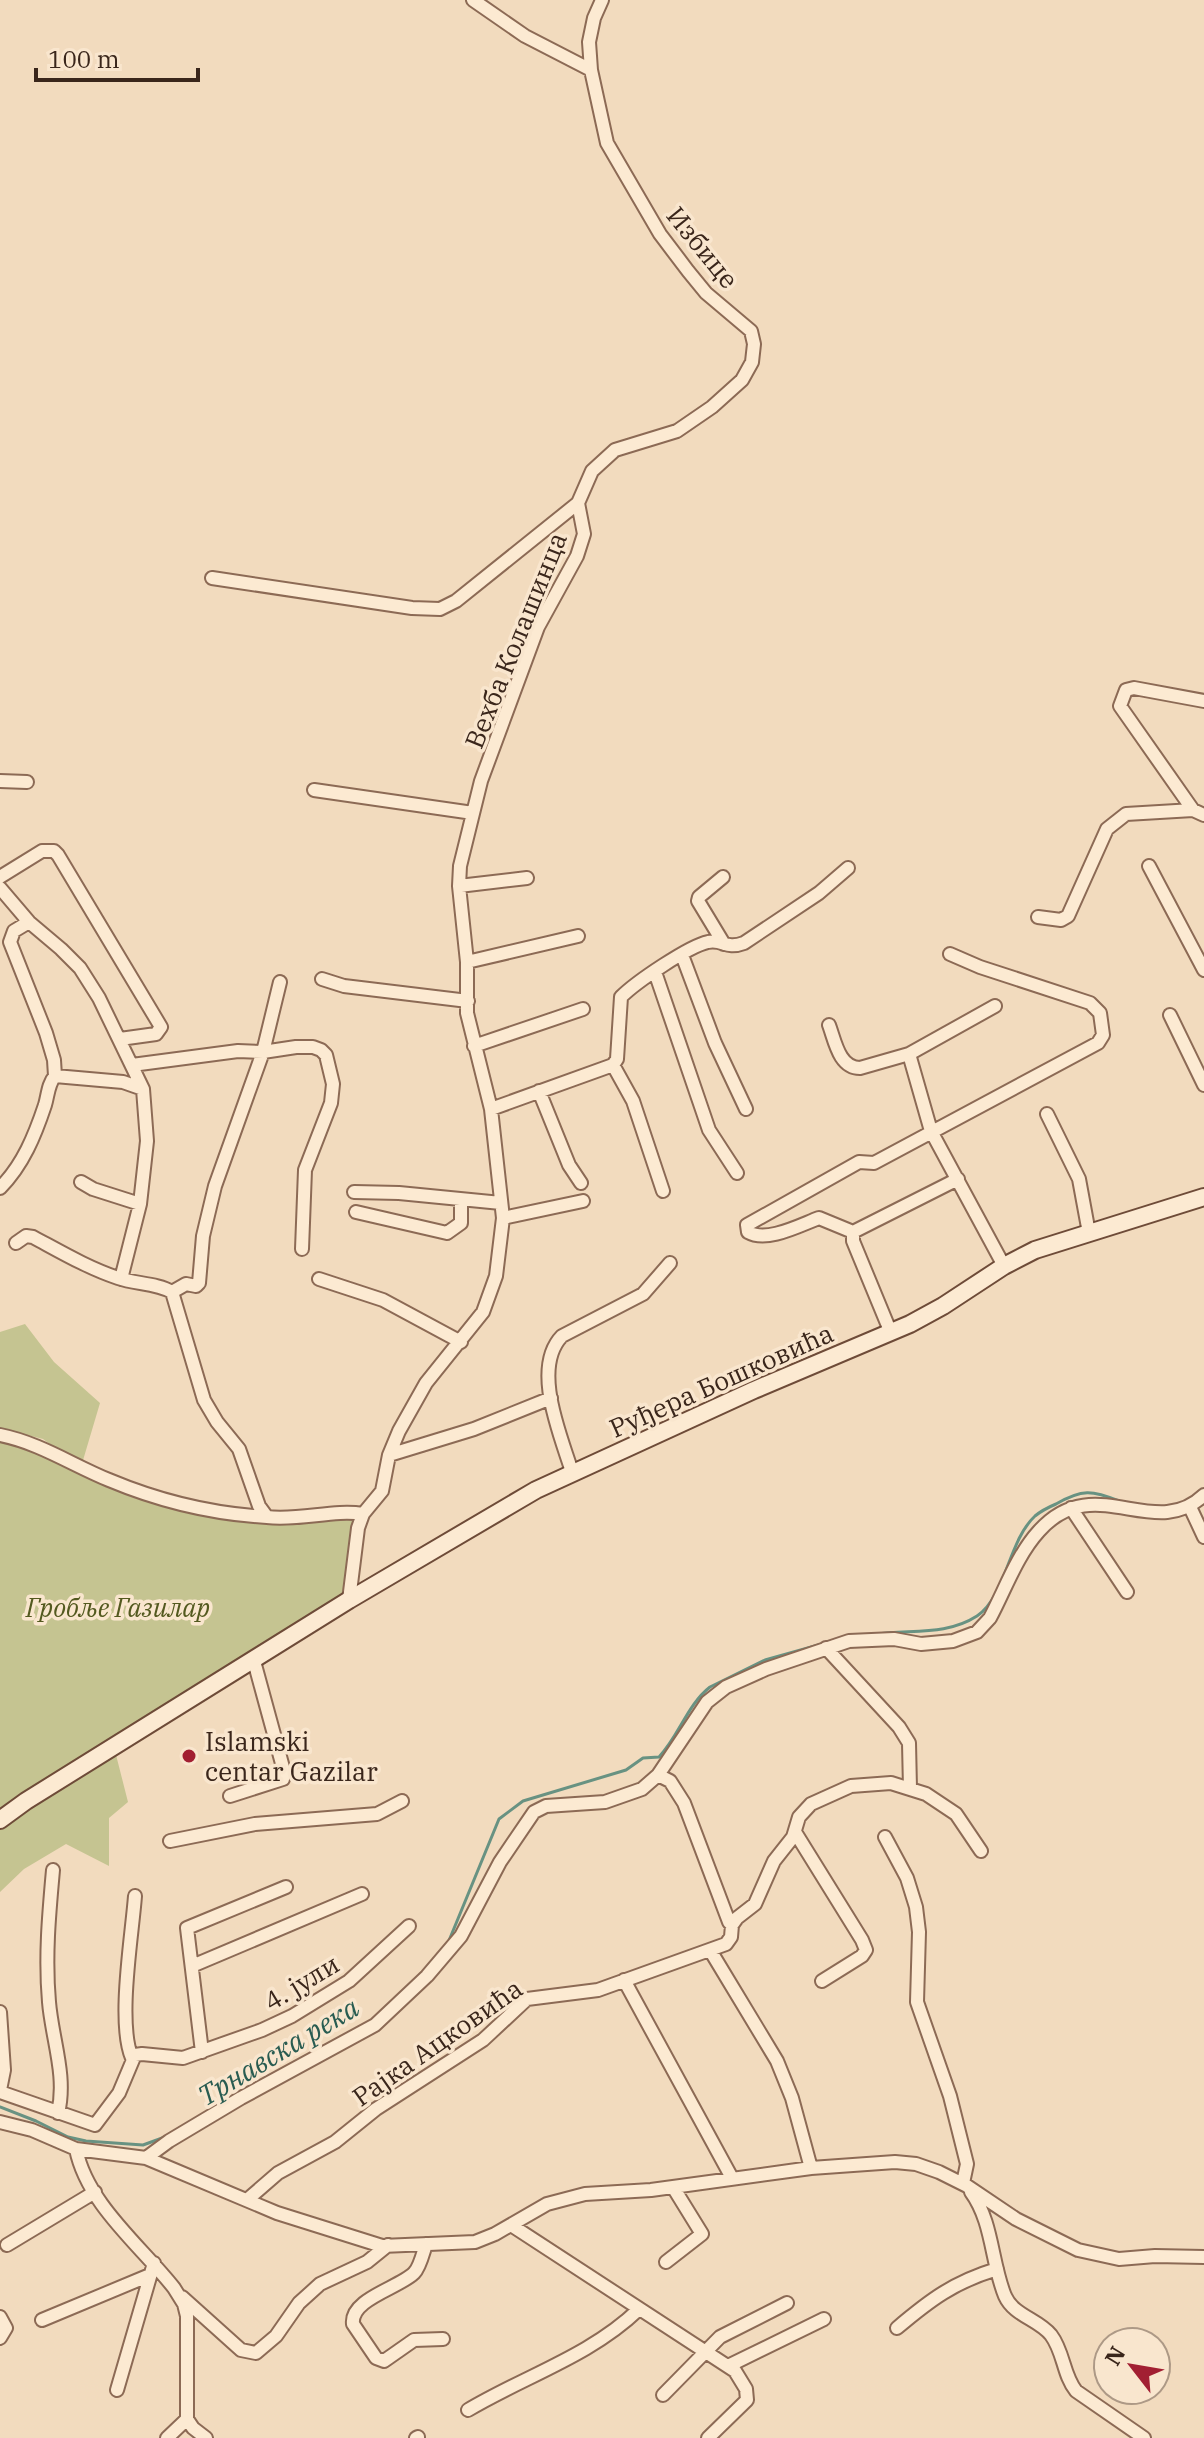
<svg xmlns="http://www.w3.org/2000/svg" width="1204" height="2438" viewBox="0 0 1204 2438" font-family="'IBM Plex Serif',serif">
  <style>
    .cemetery { fill: #c5c491 }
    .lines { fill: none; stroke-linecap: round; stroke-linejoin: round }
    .stream { stroke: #689282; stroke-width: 3 }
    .minor-casing { stroke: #8c6a55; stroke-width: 16 }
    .secondary-casing { stroke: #6e4b38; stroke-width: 20 }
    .minor { stroke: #fcead2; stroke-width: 12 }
    .secondary { stroke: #fcead2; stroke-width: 16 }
    .poi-dot { fill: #a21f32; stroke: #f9e6ce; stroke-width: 3 }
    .labels { text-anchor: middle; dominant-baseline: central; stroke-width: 7; stroke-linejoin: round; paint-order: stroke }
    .street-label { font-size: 26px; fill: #3a261b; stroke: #f9e6ce }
    .park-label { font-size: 26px; font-style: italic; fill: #53591f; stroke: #f9e6ce }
    .poi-label { font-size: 26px; fill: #3a261b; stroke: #f9e6ce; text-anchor: start }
    .water-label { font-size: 28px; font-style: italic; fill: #295c51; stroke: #f9e6ce }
  </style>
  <rect width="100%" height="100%" fill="#f2dbbe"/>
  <!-- cemetery -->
  <path class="cemetery" d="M25,1324L54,1362L100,1403L81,1467L229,1514H363L349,1600L114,1747L128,1802L109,1818V1866L66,1844L24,1869L0,1892V1435L74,1462L43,1439L0,1428V1332Z"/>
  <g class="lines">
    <!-- stream -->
    <path class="stream" d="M876,1634C911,1629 946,1636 977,1616C1006,1597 1008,1541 1035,1516C1041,1511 1049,1507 1056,1504C1082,1489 1092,1490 1119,1501
      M448,1943L499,1819L523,1801L626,1770L643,1758L659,1757C679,1736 687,1705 710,1687L765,1660L822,1644
      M317,2050L339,2038
      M0,2107L36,2121L68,2137L86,2141L143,2145L165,2137"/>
    <defs>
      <path id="minor" d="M473,0L525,36L591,70
        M212,578L412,608L440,609L456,601L578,503L592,471L615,450L677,431L712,407L742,380L752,362L754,344L751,331L706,293L688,271L660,234L607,143L591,70L589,42L594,18L602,0
        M0,781L27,782
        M314,790L473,813
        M1193,810L1120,706L1126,690L1134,688L1204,701
        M1149,866L1204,970
        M0,877L42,851H54L58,855L161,1027L156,1034L120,1039
        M723,877L699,897L698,901L724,944
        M459,886L527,878
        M0,888L29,922L61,949L80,968L99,998L143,1089L147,1141L140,1204L121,1279
        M1038,917L1061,920L1068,916L1107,829L1126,814L1193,810L1204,815
        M682,955L715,1043L746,1109
        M467,962L578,936
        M655,972L709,1130L737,1173
        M322,979L344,986L468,1001
        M1170,1015L1204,1085
        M829,1025C835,1041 839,1068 860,1068L909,1054L995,1006
        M474,1046L583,1009
        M909,1054L931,1131L1004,1266
        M132,1065L238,1051L263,1052L296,1047H313L321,1050L326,1055L333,1084L331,1103L305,1170L302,1249
        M613,1065L633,1101L663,1191
        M55,1076L123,1082L143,1089
        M539,1091L569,1165L581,1183
        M491,1109L613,1065L617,1059L621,997C636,982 689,946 708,942C724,939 725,950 744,943L819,893L848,868
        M1047,1114L1079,1179L1089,1233
        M81,1182L93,1189L140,1204
        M0,1188C23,1165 35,1135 45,1105C48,1095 48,1084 55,1076L54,1060L46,1033L10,942L14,931L29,922
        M354,1192L399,1193L501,1203
        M356,1212L447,1233L461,1223V1200
        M503,1218L583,1201
        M853,1232L819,1218C800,1225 767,1243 748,1232L747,1225L859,1162L874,1163L1098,1043L1103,1035L1100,1013L1090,1003L980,967L950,954
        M16,1243L26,1236L33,1237C61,1252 88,1268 118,1278C135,1284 157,1283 172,1292L204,1400L217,1422L239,1449L259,1506L267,1517C300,1521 334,1509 363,1514
        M319,1279L383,1300L461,1342
        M172,1292L186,1284L196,1286L199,1283L203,1236L215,1186L263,1052L280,982
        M891,1333L853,1241V1232L958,1179
        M0,1435C40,1443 72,1465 109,1480C159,1501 213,1514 267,1517
        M389,1455L474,1429L551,1398
        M572,1472C561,1436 531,1368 562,1336L643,1294L670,1263
        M1190,1507L1204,1537
        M1071,1508L1127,1592
        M349,1600L358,1528L363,1514L382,1491L389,1455L399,1431L426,1383L483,1312L496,1276L503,1218L491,1109L467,1013V962L459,886L460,866L481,781L538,627L577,556L584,534L578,503
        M826,1648L899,1727L909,1743L910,1788
        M230,1796L283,1779L284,1771L254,1661
        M795,1832L862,1940L866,1950L862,1956L822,1981
        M885,1837L907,1878L916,1907L919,1932L917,2002L950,2096L967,2164L963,2183
        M170,1841L255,1824L377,1814L402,1801
        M53,1870C49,1914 45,1957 49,2002C52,2039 67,2076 58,2113
        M732,1925L737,1918L755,1904L774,1861L793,1837L799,1817L811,1804L851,1786L891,1783L926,1794L956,1814L981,1851
        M710,1950L777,2061L792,2098L811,2168
        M192,1966L362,1894
        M624,1980L732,2178
        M0,2012L4,2070L0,2090
        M202,2052L187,1928L286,1887
        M132,2058C117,2023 132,1936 135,1896
        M0,2092L95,2125L119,2093L135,2055L142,2054L183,2058L262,2030L292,2016L349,1981L409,1926
        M0,2122L32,2130L76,2149L146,2158L277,2213L382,2246L475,2242L495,2234L547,2204L585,2194L651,2190L811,2168L895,2162L916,2164L939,2172L967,2186L1016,2219L1078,2250L1119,2259L1155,2256L1204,2257
        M76,2149C87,2204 141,2246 174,2288L184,2304L187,2316V2419L193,2428L206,2438
        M146,2158L169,2141L241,2098L375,2025L427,1976L461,1936L500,1862L534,1812L546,1806L605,1802L642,1789L658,1775L707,1702L726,1687L766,1669L849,1641L894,1639L921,1644L953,1641L977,1632L990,1618C1005,1590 1017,1555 1039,1531C1094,1469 1154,1543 1204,1495
        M971,2192C993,2222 991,2262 1005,2296C1014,2316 1038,2319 1051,2335C1064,2352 1063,2375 1076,2391L1144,2438
        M248,2199L278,2173L335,2142L376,2109L483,2040L527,1999L598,1990L726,1944L731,1937L732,1925L729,1922L684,1803L670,1781L658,1775
        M511,2225L735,2371L746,2389L747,2400L708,2438
        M426,2244C423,2253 420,2267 414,2273C399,2288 350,2299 353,2324L376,2358L384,2361L414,2340L443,2339
        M7,2245L95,2192
        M666,2262L702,2234L673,2187
        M182,2297L241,2350L256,2353L276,2336L299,2303L320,2284L367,2262L388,2245
        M0,2317L6,2328L0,2338
        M42,2320L150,2275
        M897,2328C930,2300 954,2282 997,2269
        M728,2366L824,2319
        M117,2390L154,2263
        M663,2395L720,2337L787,2303
        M468,2410C525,2376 590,2356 638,2310
        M167,2438L187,2419
        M416,2438L418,2437"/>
      <path id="secondary" d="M0,1820L26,1801L349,1600L536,1490L754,1390L910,1324L943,1306L1004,1266L1035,1250L1204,1197"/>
    </defs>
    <!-- minor casing -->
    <use href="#minor" class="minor-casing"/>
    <!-- secondary casing -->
    <use href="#secondary" class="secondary-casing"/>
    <!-- minor -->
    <use href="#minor" class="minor"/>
    <!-- secondary -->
    <use href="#secondary" class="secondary"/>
  </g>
  <!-- markers -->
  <circle class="poi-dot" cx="189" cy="1756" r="8"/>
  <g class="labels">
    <!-- street labels -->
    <g class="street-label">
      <text transform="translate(703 247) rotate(51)">Избице</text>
      <text transform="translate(515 640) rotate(-68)">Вехба Колашинца</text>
      <text transform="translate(721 1380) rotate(-24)">Руђера Бошковића</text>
      <text transform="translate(301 1982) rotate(-31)">4. јули</text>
      <text transform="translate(437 2042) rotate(-35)">Рајка Ацковића</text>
    </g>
    <!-- park labels -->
    <g class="park-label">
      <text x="118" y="1607">Гробље Газилар</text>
    </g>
    <!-- poi labels -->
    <g class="poi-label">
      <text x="205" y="1741">Islamski<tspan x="205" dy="30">centar Gazilar</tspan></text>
    </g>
    <!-- water labels -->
    <g class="water-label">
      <text transform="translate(278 2051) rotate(-31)">Трнавска река</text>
    </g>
  </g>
  <!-- north arrow -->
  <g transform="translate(1132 2366) rotate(301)"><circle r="38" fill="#f9e6ce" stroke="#ad9986" stroke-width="2"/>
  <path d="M0-6L14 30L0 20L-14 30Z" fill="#a21f32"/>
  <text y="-12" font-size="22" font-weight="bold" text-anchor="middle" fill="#3a261b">N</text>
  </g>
  <!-- scale -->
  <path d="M36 68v12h162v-12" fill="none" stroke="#3a261b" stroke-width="4"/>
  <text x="48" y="68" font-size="24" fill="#3a261b" stroke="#f9e6ce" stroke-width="6" paint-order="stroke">100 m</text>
</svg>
